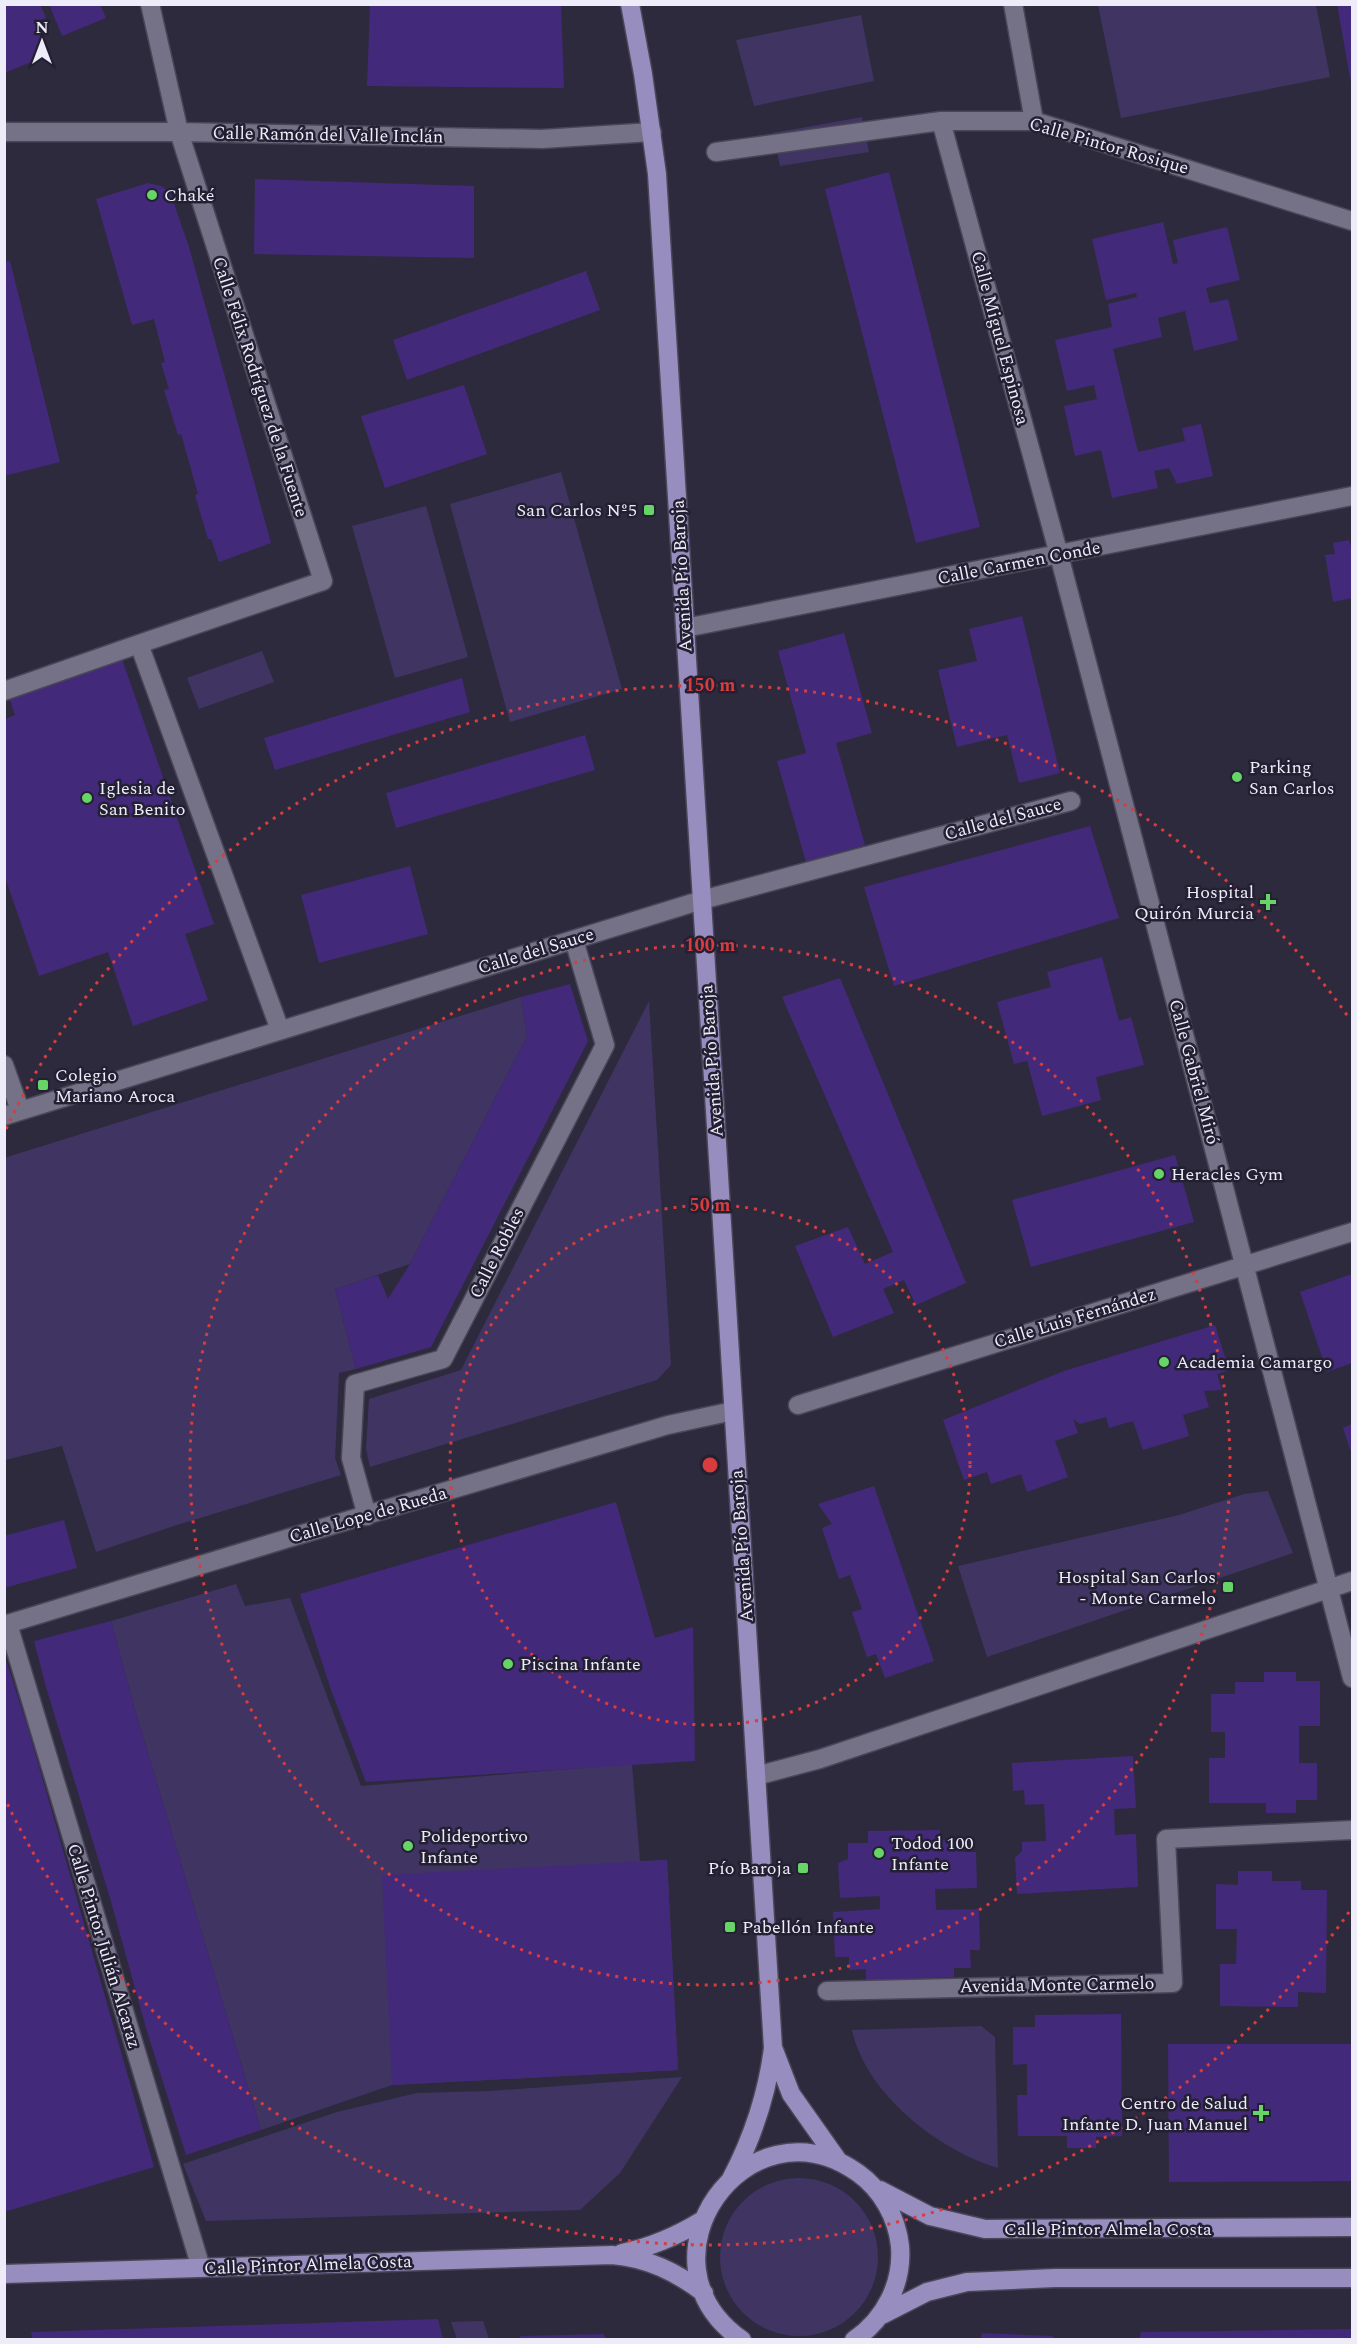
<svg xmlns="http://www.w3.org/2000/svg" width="1357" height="2344" viewBox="0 0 1357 2344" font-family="Spectral,serif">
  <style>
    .green { fill: #403463 }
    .building { fill: #432979 }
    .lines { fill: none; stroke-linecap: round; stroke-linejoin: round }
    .minor-casing { stroke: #4a4657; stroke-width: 21 }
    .major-casing { stroke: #4a4657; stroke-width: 21 }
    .minor { stroke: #757187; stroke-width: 18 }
    .major { stroke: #978dbf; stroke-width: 18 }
    .ring { fill: none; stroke: #d83c3d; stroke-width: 3; stroke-dasharray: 3 6 }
    .poi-dot { fill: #66d466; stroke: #242033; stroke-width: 2 }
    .labels { text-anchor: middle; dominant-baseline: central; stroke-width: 5; stroke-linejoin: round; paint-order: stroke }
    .street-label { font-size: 18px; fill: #eeecf9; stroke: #242033 }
    .poi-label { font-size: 18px; fill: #eeecf9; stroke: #242033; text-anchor: start }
    .centre { fill: #d83c3d; stroke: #242033; stroke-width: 3 }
    .ring-label { font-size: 18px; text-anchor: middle; font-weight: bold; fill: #d83c3d; stroke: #242033; stroke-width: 5; stroke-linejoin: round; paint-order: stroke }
  </style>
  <rect width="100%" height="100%" fill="#2e2a3d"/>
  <!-- green -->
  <path class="green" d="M1098,5H1316L1330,77L1121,118Z
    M861,15L874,81L754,106L736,40Z
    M862,117L869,152L780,166L773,133Z
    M561,472L622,689L510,722L450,504Z
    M426,506L468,657L395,678L352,526Z
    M262,651L274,682L199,709L187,678Z
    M521,997L527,1036L410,1264L335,1289L356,1369L339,1373L335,1458L341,1475L177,1525L96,1552L62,1446L5,1460L4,1158Z
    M649,1001L671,1365L657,1380L370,1467L366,1449L369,1399L461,1370Z
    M1268,1491L1293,1553L987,1657L958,1566L1179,1515L1244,1494Z
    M236,1584L245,1606L290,1598L361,1786L632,1764L640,1861L667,1860L678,2070L392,2085L261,2130L135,1710L111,1621Z
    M981,2026L995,2037L998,2168C938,2150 866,2094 852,2030Z
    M682,2077L620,2173L580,2210L206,2221L183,2164L337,2112L417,2093L490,2091Z
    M720 2257a79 79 0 1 1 158 0a79 79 0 1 1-158 0Z
    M483,2321L489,2339H457L451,2322Z"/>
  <!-- building -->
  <path class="building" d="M4,4H40L46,18L36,22L49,55L4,73Z
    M49,4H100L106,18L62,36Z
    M370,4H561L564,88L367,86Z
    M1337,4H1352V83H1351Z
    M889,172L980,527L916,543L825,189Z
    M255,179L474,186V258L254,254Z
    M148,183L161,186L170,192L189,247L271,543L219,562L211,539H208L195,495L198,494L181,434L178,435L164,390L169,389L161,363L165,362L154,319L132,325L96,199Z
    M1163,222L1173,264L1178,263L1173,240L1227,227L1240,280L1206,288L1210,303L1228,299L1238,340L1194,351L1185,311L1158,318L1162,337L1113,349L1138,452L1185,441L1182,428L1201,424L1213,476L1177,484L1169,468L1154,471L1158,488L1112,498L1101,450L1075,456L1064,406L1097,399L1094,385L1067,391L1055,340L1112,327L1108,304L1137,297L1136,293L1106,300L1092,239Z
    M10,261L60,462L4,476V262Z
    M586,271L600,310L407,380L393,340Z
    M464,385L487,454L385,488L361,416Z
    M1349,540L1352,550V598L1333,602L1325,555L1335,554L1333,543Z
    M1022,616L1060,773L1019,783L1007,735L957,747L938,670L977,661L969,629Z
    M844,633L872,733L836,743L865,845L806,862L777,761L806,753L778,651Z
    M122,659L214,924L185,934L208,1000L133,1026L108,952L39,976L5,877V719L15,715L9,698Z
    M462,678L470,712L275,770L264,738Z
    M585,735L595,770L396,828L386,793Z
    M1090,826L1119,918L894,986L864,887Z
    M410,866L428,934L319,963L301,895Z
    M1102,957L1119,1021L1131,1017L1144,1065L1096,1077L1101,1100L1042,1116L1027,1061L1014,1064L997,1002L1051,987L1047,972Z
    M840,978L966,1283L916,1305L904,1280L883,1289L894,1313L833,1337L795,1246L848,1227L865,1264L893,1252L782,997Z
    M570,984L588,1041L431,1347L356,1369L335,1289L378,1275L388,1299L410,1264L527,1036L521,997Z
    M1175,1155L1194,1222L1031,1267L1012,1200Z
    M1352,1274V1363L1327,1372L1300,1292Z
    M1215,1325L1229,1370L1217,1374L1222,1390L1204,1391L1209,1407L1183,1415L1189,1436L1143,1450L1133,1421L1109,1428L1106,1417L1080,1424L1073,1419L1078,1433L1055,1441L1068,1477L1027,1492L1021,1474L991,1484L987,1472L964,1480L943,1420L1064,1371Z
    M1352,1424V1455L1343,1428Z
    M874,1486L934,1661L885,1678L876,1654L867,1657L852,1612L862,1609L850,1575L839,1579L822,1528L832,1524L818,1504Z
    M616,1502L655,1638L693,1627L695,1761L366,1782L331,1690L300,1594Z
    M64,1520L77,1568L4,1588V1536Z
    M111,1621L135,1710L261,2130L186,2155L146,2028L110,1898L46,1687L34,1641Z
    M4,1654L27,1725L154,2167L4,2212Z
    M1264,1672H1296V1681H1320V1726H1299V1763H1317V1800H1296V1813H1266V1803H1209V1758H1225V1732H1211V1694H1235V1682H1264Z
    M1133,1756L1136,1808L1114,1809L1115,1835L1136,1834L1138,1887L1017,1894L1015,1858L1022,1851V1842L1046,1841L1044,1804L1025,1805L1024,1790L1013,1791L1012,1763Z
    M940,1830V1840H962L963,1852H976L977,1888L935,1889L936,1910L979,1909L980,1950H970L971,1968H954V1977L866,1981V1969L849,1970V1957H835L833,1912L880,1909V1896L840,1898L838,1863L848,1859V1843H868V1831Z
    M667,1860L678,2070L392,2085L382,1875Z
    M1238,1871H1272V1881H1301V1890H1327L1326,1993L1298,1992V2007L1220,2006V1964H1236L1237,1929H1216V1884L1238,1885Z
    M1121,2014L1122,2136L1096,2137V2148H1067V2136H1018L1017,2095H1027V2064L1013,2065V2027H1035V2015Z
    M1168,2044H1352V2181L1169,2182Z
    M438,2319L443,2340H33L31,2332Z
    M1352,2329V2340H1139L1141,2332Z
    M982,2333L1053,2336V2340H980Z
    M604,2334L606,2340H521L520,2336Z"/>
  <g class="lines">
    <defs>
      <path id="minor" d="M150,4L179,132L323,581L139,644L280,1030
        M1013,4L1034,121
        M941,121L1059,555L1352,1678
        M4,132H179L542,139L652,132
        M716,152L941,121H1034L1352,221
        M685,628L1352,496
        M4,691L139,644
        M4,1065L20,1110
        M4,1116L702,900L1071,801
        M798,1405L1352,1232
        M367,1516L351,1458L355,1384L443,1359L605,1045L574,940
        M8,1624L201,2268
        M4,1625L289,1538L668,1425L733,1411
        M756,1776L820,1759L1352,1581
        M827,1991L1173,1983L1166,1839L1352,1830"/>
      <path id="major" d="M630,4L643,74L657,174L773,2048C767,2095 753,2137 731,2179
        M774,2050L791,2094L839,2162
        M880,2190L930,2216L985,2229L1352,2227
        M622,2253C652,2247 677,2236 703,2220
        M4,2274L612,2255C648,2258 676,2272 704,2293
        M882,2315L927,2292L967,2282L1055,2278H1352
        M742,2340C629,2261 747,2094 858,2173C882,2190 897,2218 900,2246C903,2283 885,2319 854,2340"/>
    </defs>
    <!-- minor casing -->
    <use href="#minor" class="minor-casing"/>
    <!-- major casing -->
    <use href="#major" class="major-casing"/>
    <!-- minor -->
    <use href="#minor" class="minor"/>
    <!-- major -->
    <use href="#major" class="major"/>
  </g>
  <!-- distance rings -->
  <g class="ring">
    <circle cx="710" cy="1465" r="260"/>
    <circle cx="710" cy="1465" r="520"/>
    <path d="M1349 1912A780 780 0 0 1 6 1801M6 1129A780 780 0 0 1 1349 1018"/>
  </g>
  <!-- markers -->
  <g class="poi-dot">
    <circle cx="152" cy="195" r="6"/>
    <rect x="643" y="504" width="12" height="12" rx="3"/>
    <circle cx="1237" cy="777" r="6"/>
    <circle cx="87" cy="798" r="6"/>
    <path d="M1265 893h6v6h6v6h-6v6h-6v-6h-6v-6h6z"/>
    <rect x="37" y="1079" width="12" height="12" rx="3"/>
    <circle cx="1159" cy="1174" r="6"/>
    <circle cx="1164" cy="1362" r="6"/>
    <rect x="1222" y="1581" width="12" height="12" rx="3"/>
    <circle cx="508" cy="1664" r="6"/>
    <circle cx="408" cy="1846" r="6"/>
    <circle cx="879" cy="1853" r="6"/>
    <rect x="797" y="1862" width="12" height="12" rx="3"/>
    <rect x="724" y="1921" width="12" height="12" rx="3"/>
    <path d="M1258 2104h6v6h6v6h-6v6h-6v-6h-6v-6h6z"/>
  </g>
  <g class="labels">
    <!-- street labels -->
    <g class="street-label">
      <text transform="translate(328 135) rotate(1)">Calle Ramón del Valle Inclán</text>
      <text transform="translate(1109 146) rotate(16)">Calle Pintor Rosique</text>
      <text transform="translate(1000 338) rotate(75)">Calle Miguel Espinosa</text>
      <text transform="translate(260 387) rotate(72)">Calle Félix Rodríguez de la Fuente</text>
      <text transform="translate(1019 563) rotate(-11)">Calle Carmen Conde</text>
      <text transform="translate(682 576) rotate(-93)">Avenida Pío Baroja</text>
      <text transform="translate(1003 819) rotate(-15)">Calle del Sauce</text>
      <text transform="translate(536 951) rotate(-17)">Calle del Sauce</text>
      <text transform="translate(712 1061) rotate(-94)">Avenida Pío Baroja</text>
      <text transform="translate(1194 1072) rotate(75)">Calle Gabriel Miró</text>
      <text transform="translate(497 1253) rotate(-63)">Calle Robles</text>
      <text transform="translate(1075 1318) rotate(-17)">Calle Luis Fernández</text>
      <text transform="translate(368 1515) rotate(-16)">Calle Lope de Rueda</text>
      <text transform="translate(742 1546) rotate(-94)">Avenida Pío Baroja</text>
      <text transform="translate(104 1946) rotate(73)">Calle Pintor Julián Alcaraz</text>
      <text transform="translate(1057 1985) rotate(-1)">Avenida Monte Carmelo</text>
      <text x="1108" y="2229">Calle Pintor Almela Costa</text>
      <text transform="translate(308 2265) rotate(-2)">Calle Pintor Almela Costa</text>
    </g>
    <!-- poi labels -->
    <g class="poi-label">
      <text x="164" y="195">Chaké</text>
      <text x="637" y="510" text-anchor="end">San Carlos Nº5</text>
      <text x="1249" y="767">Parking<tspan x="1249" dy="21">San Carlos</tspan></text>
      <text x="99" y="788">Iglesia de<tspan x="99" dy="21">San Benito</tspan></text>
      <text x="1254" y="892" text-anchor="end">Hospital<tspan x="1254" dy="21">Quirón Murcia</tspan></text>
      <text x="55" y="1075">Colegio<tspan x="55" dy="21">Mariano Aroca</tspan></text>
      <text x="1171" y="1174">Heracles Gym</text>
      <text x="1176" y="1362">Academia Camargo</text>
      <text x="1216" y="1577" text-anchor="end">Hospital San Carlos<tspan x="1216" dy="21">- Monte Carmelo</tspan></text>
      <text x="520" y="1664">Piscina Infante</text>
      <text x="420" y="1836">Polideportivo<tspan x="420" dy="21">Infante</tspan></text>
      <text x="891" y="1843">Todod 100<tspan x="891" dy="21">Infante</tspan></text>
      <text x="791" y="1868" text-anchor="end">Pío Baroja</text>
      <text x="742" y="1927">Pabellón Infante</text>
      <text x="1248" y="2103" text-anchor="end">Centro de Salud<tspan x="1248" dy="21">Infante D. Juan Manuel</tspan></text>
    </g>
  </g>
  <circle cx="710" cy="1465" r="9" class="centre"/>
  <g class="ring-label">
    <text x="710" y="691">150 m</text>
    <text x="710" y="951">100 m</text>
    <text x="710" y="1211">50 m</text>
  </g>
  <!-- border -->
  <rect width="1357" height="2344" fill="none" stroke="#eeecf9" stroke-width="12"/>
  <!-- north arrow -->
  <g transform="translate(42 42)" stroke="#242033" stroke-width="4.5" paint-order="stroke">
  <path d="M0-4.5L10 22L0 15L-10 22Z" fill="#eeecf9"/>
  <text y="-9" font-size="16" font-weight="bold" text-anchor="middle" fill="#eeecf9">N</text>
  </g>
</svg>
